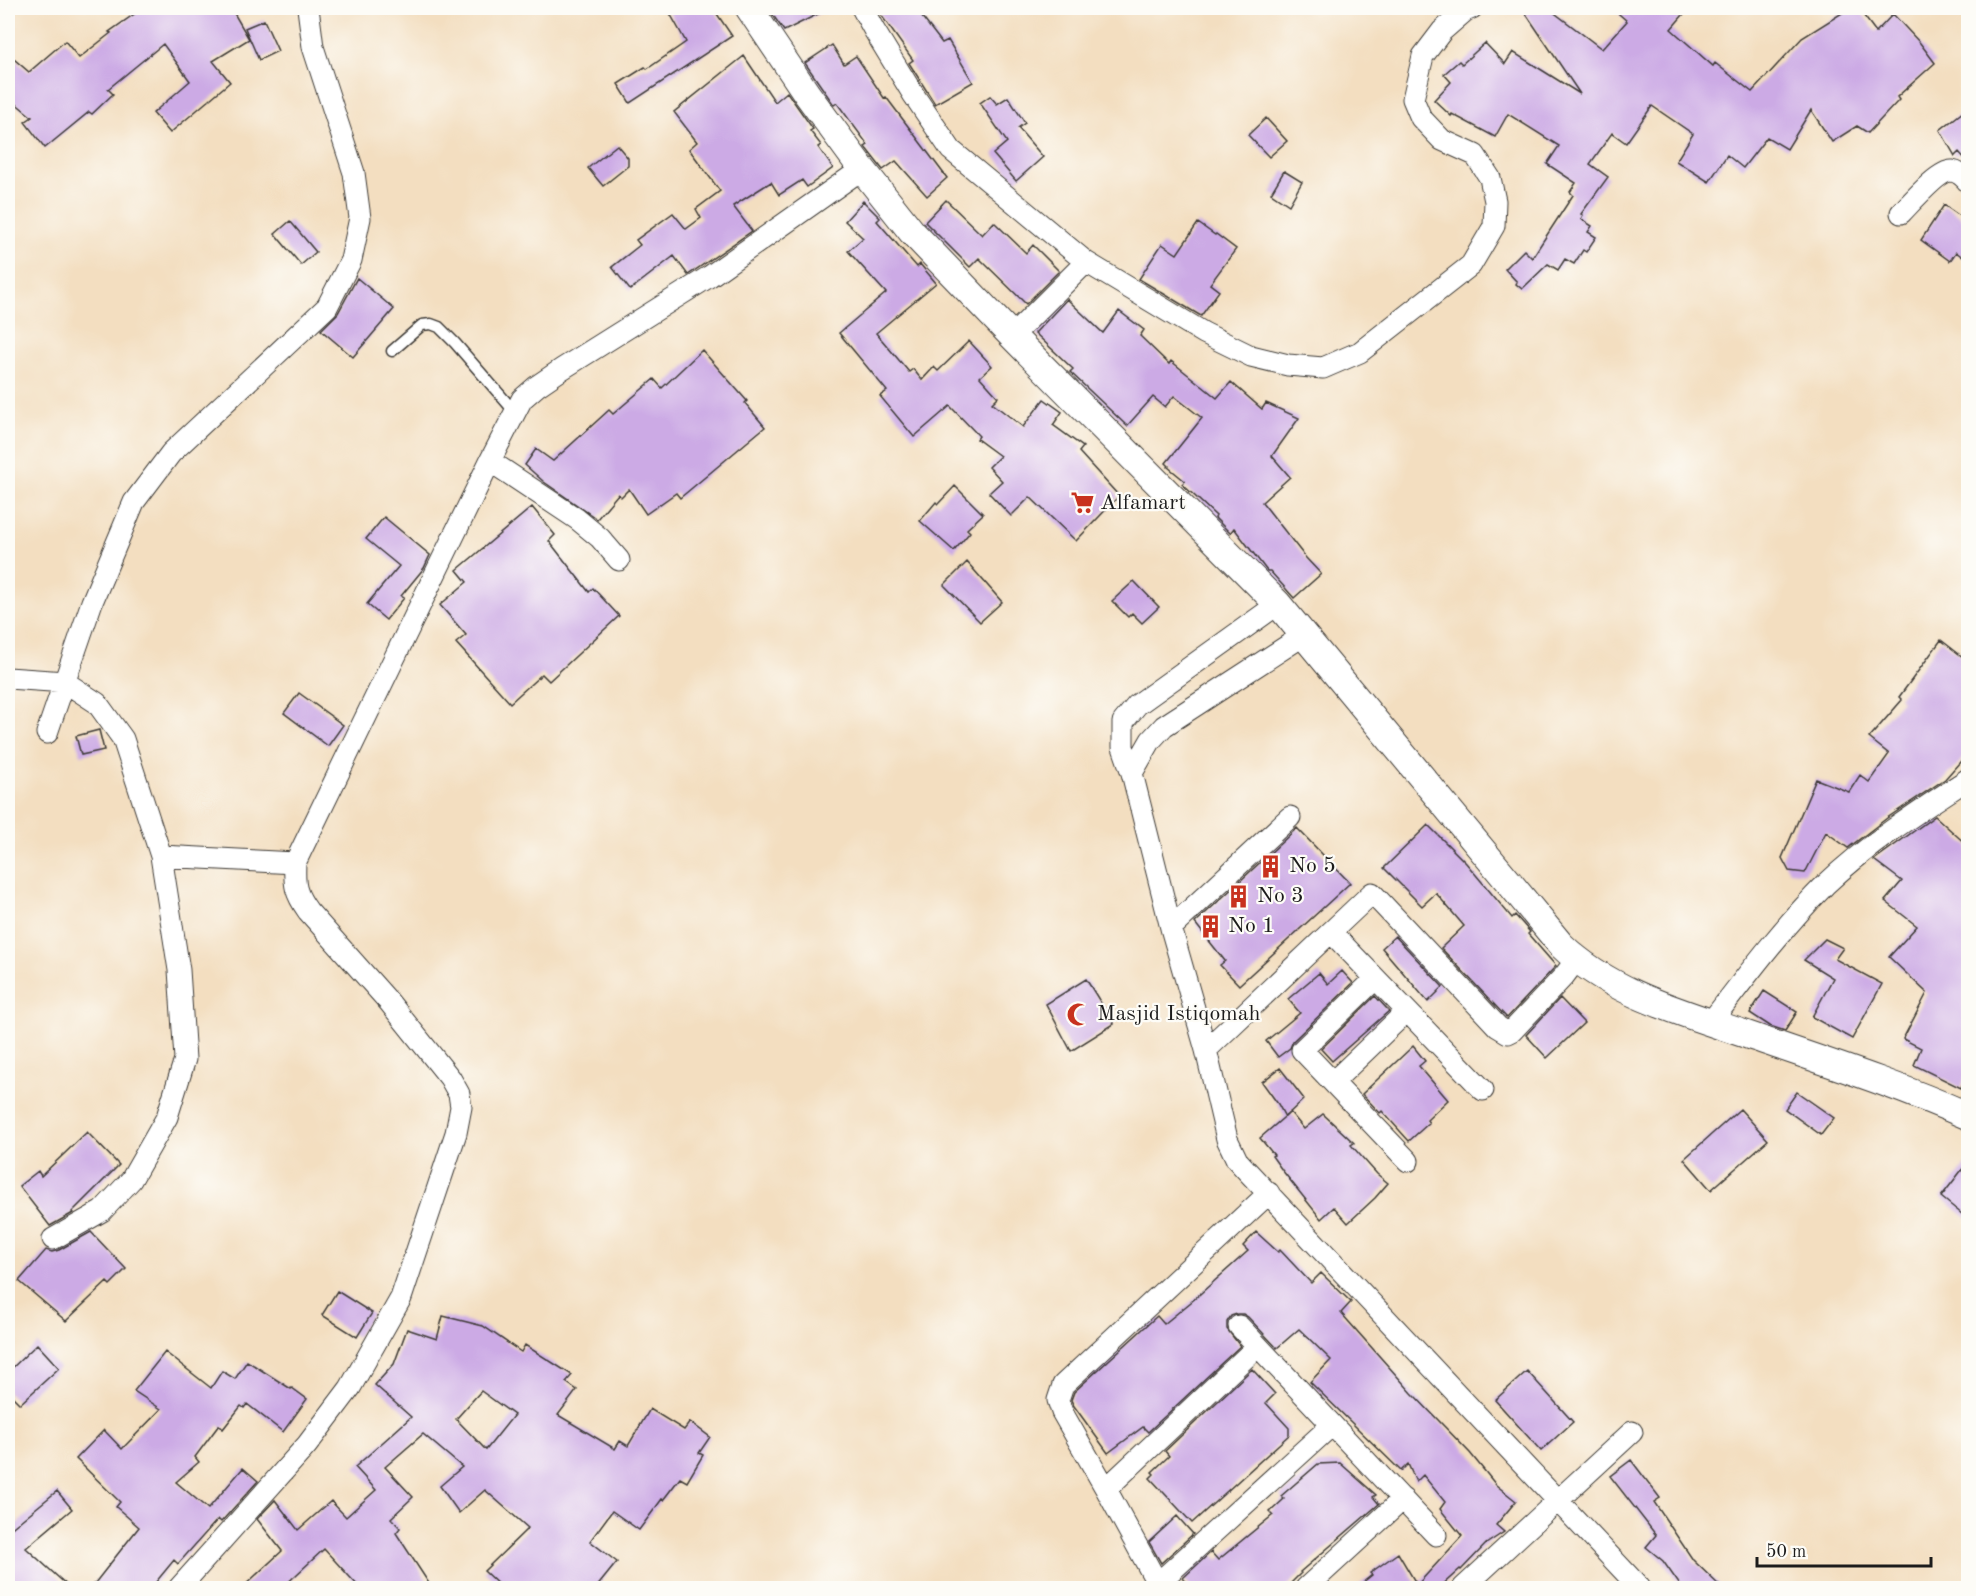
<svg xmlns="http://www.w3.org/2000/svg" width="1976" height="1596" viewBox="0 0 1976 1596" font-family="'Old Standard TT',serif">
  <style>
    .building { fill: #ccaae5; fill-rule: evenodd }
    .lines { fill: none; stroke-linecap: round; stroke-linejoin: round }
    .service-casing { stroke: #3c3935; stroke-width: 13 }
    .minor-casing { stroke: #3c3935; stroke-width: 23 }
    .tertiary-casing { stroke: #3c3935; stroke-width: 29 }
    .service { stroke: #fff; stroke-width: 10 }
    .minor { stroke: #fff; stroke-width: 21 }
    .tertiary { stroke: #fff; stroke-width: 27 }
    .labels { text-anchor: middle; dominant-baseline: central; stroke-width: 4.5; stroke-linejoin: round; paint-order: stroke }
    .poi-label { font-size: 22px; fill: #1c1c1c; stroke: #fdfcf7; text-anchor: start }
  </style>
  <rect width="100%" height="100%" fill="#fdfcf7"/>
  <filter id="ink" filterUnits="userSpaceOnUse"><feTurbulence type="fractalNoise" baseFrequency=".0167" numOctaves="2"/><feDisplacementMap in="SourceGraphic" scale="12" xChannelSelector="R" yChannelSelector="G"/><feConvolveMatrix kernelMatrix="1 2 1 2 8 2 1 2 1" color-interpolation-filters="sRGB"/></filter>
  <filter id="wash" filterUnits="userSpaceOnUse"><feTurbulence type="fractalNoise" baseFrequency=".008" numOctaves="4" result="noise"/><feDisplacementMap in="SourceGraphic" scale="24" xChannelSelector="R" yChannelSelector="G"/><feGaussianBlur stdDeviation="1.35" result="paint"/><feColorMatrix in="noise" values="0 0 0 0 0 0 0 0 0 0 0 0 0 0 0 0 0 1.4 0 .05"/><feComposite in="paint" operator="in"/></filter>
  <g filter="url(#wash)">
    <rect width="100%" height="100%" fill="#f3dec0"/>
    <g id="blocks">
      <!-- building -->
      <path class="building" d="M143,8H231L249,39L213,61L230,82L170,133L153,113L190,81L163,44L108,89L113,94L92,114L89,112L45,148L25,122L32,117L8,97V54L29,72L65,41L79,58L111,33L109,32Z
        M667,8H713L732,36L630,103L618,84L645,67L647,69L686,42Z
        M768,8H830L784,31Z
        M876,8H915L942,43L948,40L973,82L935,104L909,63L913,60Z
        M1522,8H1548L1602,49L1627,21L1612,8H1689L1671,29L1713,66L1715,63L1752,92L1802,38L1850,8H1858L1876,32L1893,14L1920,43L1935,63L1897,97L1899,100L1868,133L1857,126L1832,142L1811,110L1787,149L1767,137L1743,168L1727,155L1709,182L1676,161L1693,134L1652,106L1626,143L1612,133L1590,164L1608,177L1581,214L1583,215L1581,219L1592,226L1588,232L1596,237L1586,252L1583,250L1574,264L1565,259L1558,270L1548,264L1522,289L1516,284L1517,282L1505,269L1524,250L1532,258L1573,195L1570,192L1576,183L1547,164L1559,146L1508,114L1495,137L1452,114L1451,116L1434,100L1451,82L1444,74L1459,61L1462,64L1485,43L1505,64L1513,52L1580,94Z
        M264,20L278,51L259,60L245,28Z
        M832,45L844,64L856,56L884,98L886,97L947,178L927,196L896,161L883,170L865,147L868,145L837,103L834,105L805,63Z
        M744,56L775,102L787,92L813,129L810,131L821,145L818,147L833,168L807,187L802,180L779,195L771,182L733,206L752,231L688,275L674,256L630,290L612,267L640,245L636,240L673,213L686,229L701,218L696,209L720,191L689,149L697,142L674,112Z
        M990,96L997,104L1008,97L1025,123L1018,128L1043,157L1016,181L993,154L1007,142L980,103Z
        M1968,108V162L1959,152L1955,156L1940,130Z
        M1266,118L1287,141L1269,157L1248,135Z
        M617,145L628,158V166L603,186L588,168Z
        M1284,171L1302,182L1289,205L1271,193Z
        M946,200L982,235L994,222L1026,253L1033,245L1059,271L1026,304L979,258L970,267L925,222Z
        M863,201L880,218L877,221L917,267L920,264L936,283L876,333L909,372L913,369L922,380L934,367L938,371L969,341L992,366L980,377L998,397L992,403L1023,427L1044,399L1062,412L1053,425L1083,447L1079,452L1119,496L1076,541L1030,497L1011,516L989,493L1002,481L989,467L1000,456L977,439L979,436L950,406L914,437L880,396L887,391L839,333L886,293L848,251L863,238L845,221Z
        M1944,205L1968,222V261L1956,252L1950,261L1921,240Z
        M290,221L316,252L301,265L275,234Z
        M1198,223L1215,235L1216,234L1236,249L1210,284L1219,291L1201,316L1139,279L1162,244L1177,254Z
        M357,278L394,309L353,357L321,330L338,313Z
        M1067,299L1103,333L1119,311L1144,330L1140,336L1169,364L1171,361L1217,398L1231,382L1262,409L1266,403L1299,418L1272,456L1290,477L1262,502L1306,558L1321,574L1294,598L1270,571H1267L1234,528L1230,533L1215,518L1216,516L1182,484L1185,481L1168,467L1169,466L1166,463L1202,418L1174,396L1165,407L1153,397L1127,426L1070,372L1073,369L1035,333Z
        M702,350L747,401L745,403L765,427L680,498L676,493L646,514L629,489L621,497L618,494L597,519L544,482L525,465L536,449L553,461L609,410L613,414L654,379L662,388Z
        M955,486L983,514L967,529L970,532L954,551L920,521L936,502L938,504Z
        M532,507L555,535L549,541L589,592L593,588L619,616L549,681L542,674L510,703L456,643L466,635L440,605L467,582L457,570Z
        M384,517L430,555L424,568L401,596L404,598L386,620L367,604L399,566L366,539Z
        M967,562L1002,602L980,622L944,585Z
        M1134,581L1159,607L1142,623L1132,613L1128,617L1112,601Z
        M1941,640L1968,661V753L1945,779L1887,818L1848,848L1826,832L1805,873L1789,871L1782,858L1816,779L1849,792L1860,775L1869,782L1889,754L1869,738L1902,700L1899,697Z
        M299,693L343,725L328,746L284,713Z
        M99,730L104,750L81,755L76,736Z
        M1935,816L1968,846V1072L1961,1088L1914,1065L1921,1048L1903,1039L1927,993L1889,957L1917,926L1885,901L1902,881L1874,860Z
        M1428,825L1466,863L1512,918L1515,915L1523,924L1530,932L1528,934L1556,966L1507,1018L1441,948L1464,926L1436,893L1422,906L1384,868Z
        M1297,828L1350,883L1239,985L1220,965L1225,961L1195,923Z
        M1395,936L1443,987L1428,1002L1382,948Z
        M1825,939L1843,948L1835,959L1882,984L1852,1039L1812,1017L1833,978L1804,960Z
        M1342,971L1353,983L1293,1041L1290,1048L1278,1057L1266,1041L1300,1013L1288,999L1319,973L1328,984Z
        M1086,979L1114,1024L1071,1051L1046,1004Z
        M1764,991L1797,1012L1785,1031L1770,1026L1750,1013Z
        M1375,996L1389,1011L1332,1061L1321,1049Z
        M1560,998L1584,1023L1547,1058L1526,1035Z
        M1413,1046L1425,1061L1419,1066L1448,1100L1427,1120L1429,1123L1409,1141L1382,1111L1380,1113L1362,1094Z
        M1280,1068L1304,1099L1285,1117L1278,1104L1262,1082Z
        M1797,1092L1834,1118L1821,1135L1785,1109Z
        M1740,1109L1768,1140L1711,1190L1684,1159Z
        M1290,1112L1304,1129L1323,1114L1354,1143L1351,1145L1377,1174L1388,1183L1375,1198L1348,1223L1334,1207L1321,1219L1282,1170L1272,1156L1274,1155L1260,1138Z
        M87,1132L119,1165L72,1212L73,1213L50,1226L19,1186L38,1171L41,1176Z
        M1968,1162V1219L1941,1197Z
        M91,1232L126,1269L110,1285L107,1282L66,1321L19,1281L46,1250L52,1252L59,1250Z
        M1256,1232L1278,1252L1280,1250L1311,1283L1321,1273L1351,1302L1341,1313L1412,1393L1470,1453L1496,1485L1516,1501L1496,1525L1504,1532L1486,1544L1461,1570L1460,1569L1439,1588H1356L1372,1575L1370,1573L1398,1553L1417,1585L1462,1536L1440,1509L1445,1502L1423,1475L1416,1482L1408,1464L1401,1471L1310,1382L1331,1360L1299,1329L1277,1348L1248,1317L1243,1314H1237L1231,1316L1227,1322V1329L1240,1346L1148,1432L1143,1427L1108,1453L1074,1406L1071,1400L1074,1392L1157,1316L1164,1324L1191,1302L1248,1251L1243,1246Z
        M337,1291L372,1313L357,1337L322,1315Z
        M443,1316L483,1326L521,1352L525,1345L572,1375L566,1382L577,1390L558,1415L615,1449L620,1441L628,1446L650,1409L684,1430L690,1422L710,1437L699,1453L703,1455L687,1482L680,1478L663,1500L662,1499L639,1530L612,1511L590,1541L617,1562L596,1588H502L484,1571L528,1528L485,1490L459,1513L440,1486L462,1467L423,1434L385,1467L413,1497L391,1518L400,1528L396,1533L432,1588H360L324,1549L282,1588H242L282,1551L257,1519L275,1500L298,1530L331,1501L346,1517L376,1490L355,1467L411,1417L375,1385L394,1364L407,1329L437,1339ZM481,1391L514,1415L486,1450L456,1419Z
        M37,1344L59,1368L20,1404L8,1392V1372Z
        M165,1352L211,1388L222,1371L235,1379L247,1361L291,1389L292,1388L307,1399L283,1432L247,1404L244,1408L241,1406L223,1429L219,1425L195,1457L199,1462L176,1482L208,1509L243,1468L258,1481L221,1522L218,1519L178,1564L174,1560L151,1588H91L139,1527L116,1507L120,1502L76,1459L104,1430L122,1449L161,1409L134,1391Z
        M1252,1369L1275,1394L1266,1403L1289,1428V1435L1192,1523L1150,1478L1154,1474L1152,1472L1169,1456L1165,1451Z
        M1527,1371L1573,1422L1541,1451L1495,1400Z
        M1631,1460L1660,1498L1654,1502L1693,1560L1722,1588H1682L1663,1561L1646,1547L1656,1535L1610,1476Z
        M1340,1463L1376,1495L1373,1497L1379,1504L1300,1572L1301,1573L1286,1588H1191L1183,1578L1211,1552L1218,1560L1273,1515L1270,1512L1284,1499L1281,1496L1318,1464Z
        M57,1491L72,1509L26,1548L70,1588H19L8,1577V1531Z
        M1177,1516L1193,1534L1161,1563L1149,1542Z"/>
    </g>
  </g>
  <g filter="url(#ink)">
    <use href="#blocks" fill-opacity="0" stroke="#3c3935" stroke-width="1.5"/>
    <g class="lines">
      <defs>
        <path id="service" d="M392,351L422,325L431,324L439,327L455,343L514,411"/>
        <path id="minor" d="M862,8L874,30L913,94L951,150L1086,262L1204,333L1251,356L1288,365L1323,368L1360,352L1471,265L1494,226L1495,201L1490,178L1475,155L1442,140L1421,118L1413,99L1423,56L1442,31L1465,11L1472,8
          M1901,213C1911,203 1939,170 1952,171C1959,172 1964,177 1968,182
          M1012,336L1086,262
          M490,461L577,519L600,538L619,560
          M1278,604L1137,705L1123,722V747L1132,773L1171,928L1206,1050L1227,1139L1237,1160L1247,1171L1640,1588
          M8,678L65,682L97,703L123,739L161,856L179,970L185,1059L167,1117L131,1180L102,1211L53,1239
          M47,733L92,602L134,502L171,453L327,307L351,260L360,218L354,173L313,47L308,8
          M1132,773L1151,740L1164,726L1304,635
          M161,856L295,863
          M1171,928L1290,817
          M1331,932L1483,1090
          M1375,979L1302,1050L1408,1161
          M1711,1022C1747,975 1783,927 1825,885C1868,844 1919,811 1968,779
          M1206,1050L1372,893L1498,1027L1508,1033L1512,1031L1564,976L1576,960
          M1333,1082L1407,1011
          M1239,1326L1436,1535
          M1106,1489L1258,1346
          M1157,1584L1332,1425
          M179,1588L307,1445L350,1388L401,1298L456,1133L461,1107L459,1094L450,1078L389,1002L308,911C295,893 294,885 295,863L490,461L522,399L537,386L562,369L710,276L862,169
          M1160,1588L1106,1489L1062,1412L1058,1400L1063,1385L1269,1193
          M1306,1588L1403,1499
          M1463,1588L1632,1432"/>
        <path id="tertiary" d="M749,8L807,94L862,169L912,232L1012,336L1278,604L1561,945C1610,993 1681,1012 1745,1034C1820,1060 1896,1084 1968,1116"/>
      </defs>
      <!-- service casing -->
      <use href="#service" class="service-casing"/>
      <!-- minor casing -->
      <use href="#minor" class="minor-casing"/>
      <!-- tertiary casing -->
      <use href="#tertiary" class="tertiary-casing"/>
      <!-- service -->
      <use href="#service" class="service"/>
      <!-- minor -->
      <use href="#minor" class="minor"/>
      <!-- tertiary -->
      <use href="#tertiary" class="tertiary"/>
    </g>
  </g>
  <!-- icons -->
  <defs>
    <symbol id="supermarket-bare" viewBox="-9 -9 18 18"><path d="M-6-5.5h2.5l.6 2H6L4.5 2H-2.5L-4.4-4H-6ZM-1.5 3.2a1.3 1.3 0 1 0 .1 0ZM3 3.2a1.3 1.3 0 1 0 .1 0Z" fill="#c8321e" stroke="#fdfcf7" stroke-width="2.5" paint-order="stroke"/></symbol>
    <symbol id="building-bare" viewBox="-9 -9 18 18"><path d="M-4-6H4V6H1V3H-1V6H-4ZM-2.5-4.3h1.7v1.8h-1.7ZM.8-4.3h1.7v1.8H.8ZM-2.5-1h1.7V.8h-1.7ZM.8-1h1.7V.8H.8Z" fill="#c8321e" stroke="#fdfcf7" stroke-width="2.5" paint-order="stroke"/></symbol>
    <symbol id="mosque-bare" viewBox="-9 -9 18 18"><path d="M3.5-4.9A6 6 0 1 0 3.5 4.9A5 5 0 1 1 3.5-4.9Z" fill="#c8321e" stroke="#fdfcf7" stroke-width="2.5" paint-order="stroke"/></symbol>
  </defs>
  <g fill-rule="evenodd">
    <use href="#supermarket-bare" x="1066" y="486" width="33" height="33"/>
    <use href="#building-bare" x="1254" y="850" width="33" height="33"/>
    <use href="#building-bare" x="1222" y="880" width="33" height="33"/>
    <use href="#building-bare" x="1194" y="910" width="33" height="33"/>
    <use href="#mosque-bare" x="1062" y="998" width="33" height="33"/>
  </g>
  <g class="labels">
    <!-- poi labels -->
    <g class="poi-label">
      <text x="1100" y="503">Alfamart</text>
      <text x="1289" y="866">No 5</text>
      <text x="1257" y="896">No 3</text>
      <text x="1228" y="926">No 1</text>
      <text x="1097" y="1014">Masjid Istiqomah</text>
    </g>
  </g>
  <!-- margin -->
  <rect width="1976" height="1596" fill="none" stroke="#fdfcf7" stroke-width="30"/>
  <!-- scale -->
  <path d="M1757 1557v9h174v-9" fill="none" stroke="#1c1c1c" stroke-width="3"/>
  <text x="1766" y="1557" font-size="18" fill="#1c1c1c" stroke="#fdfcf7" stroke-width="4.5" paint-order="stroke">50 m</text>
</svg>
